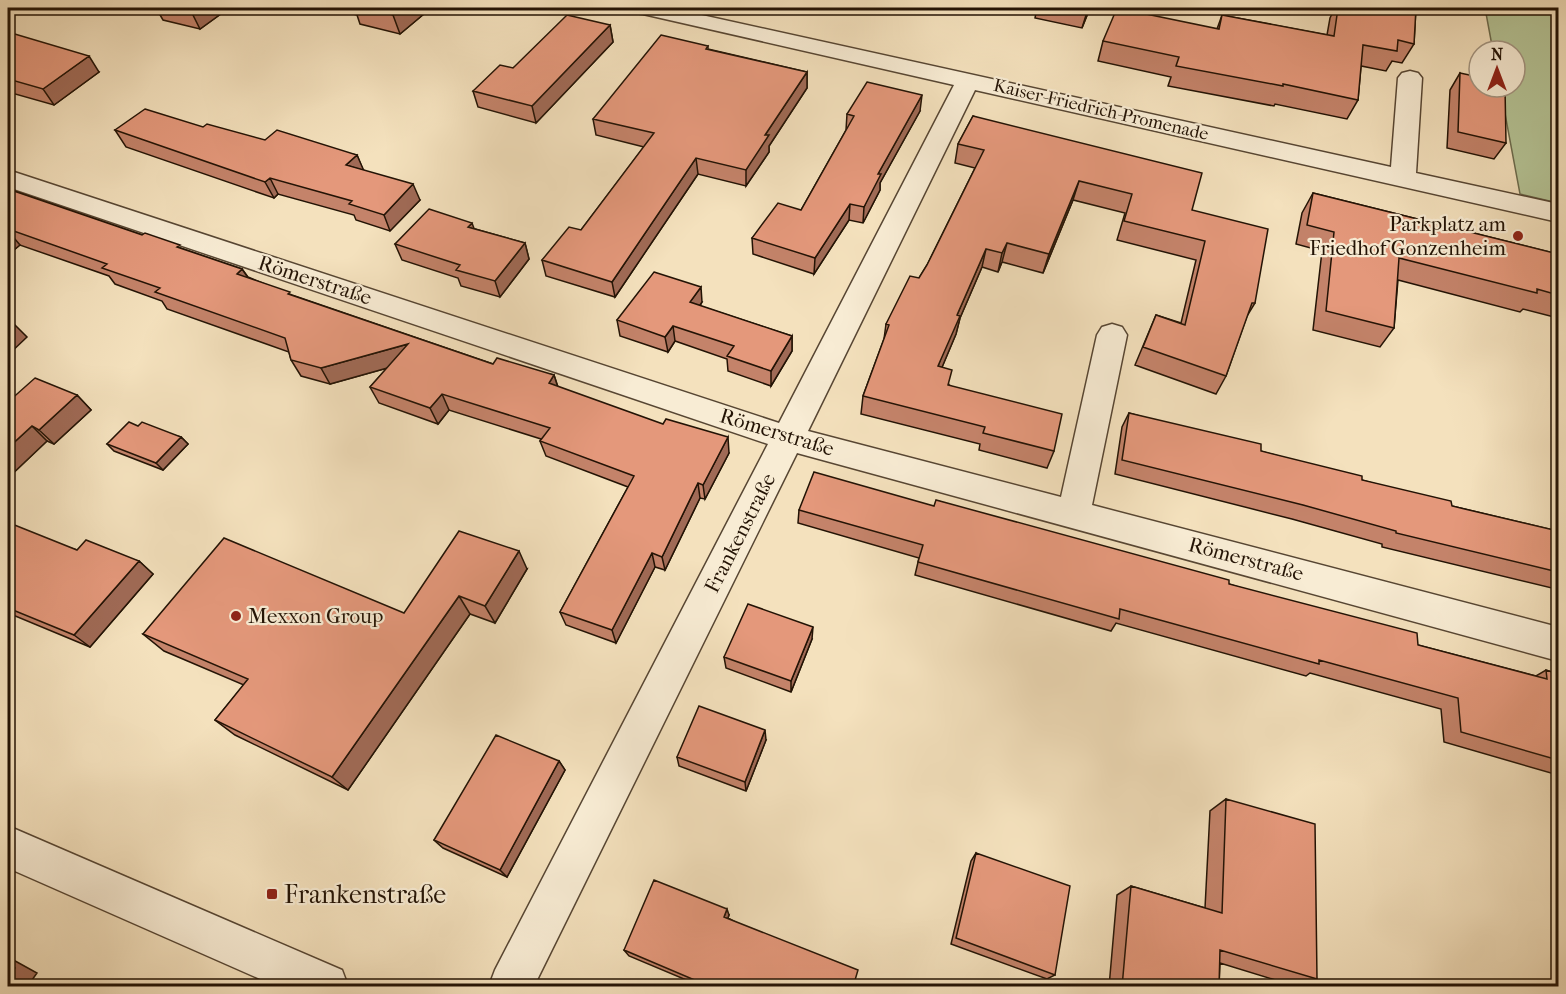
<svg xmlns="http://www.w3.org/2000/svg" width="1566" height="994" viewBox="0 0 1566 994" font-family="'IM FELL French Canon',serif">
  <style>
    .green { fill: #b5c496; stroke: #6c6c4e; stroke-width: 1.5 }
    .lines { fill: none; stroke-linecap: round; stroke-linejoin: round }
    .minor-casing { stroke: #574633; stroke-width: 3 }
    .minor { fill: #f8ecd4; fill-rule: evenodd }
    .wall { fill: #c4836a; stroke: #231305; stroke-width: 1.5 }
    .shaded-wall { fill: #a06a56; stroke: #231305; stroke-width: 1.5 }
    .building { fill: #e4987b; stroke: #231305; stroke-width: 1.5 }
    .poi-dot { fill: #8f2418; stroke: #f8ecd4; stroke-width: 2 }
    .labels { text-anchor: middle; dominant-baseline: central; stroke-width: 4.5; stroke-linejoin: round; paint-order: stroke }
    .far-street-label { font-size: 18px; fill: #231305; stroke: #f8ecd4 }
    .poi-label { font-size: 21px; fill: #231305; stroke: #f8ecd4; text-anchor: end }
    .street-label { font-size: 21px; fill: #231305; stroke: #f8ecd4 }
    .near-poi-label { font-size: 26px; fill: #231305; stroke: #f8ecd4; text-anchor: start }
  </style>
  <rect width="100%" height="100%" fill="#f4e1bd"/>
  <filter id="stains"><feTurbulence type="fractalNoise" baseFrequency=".00333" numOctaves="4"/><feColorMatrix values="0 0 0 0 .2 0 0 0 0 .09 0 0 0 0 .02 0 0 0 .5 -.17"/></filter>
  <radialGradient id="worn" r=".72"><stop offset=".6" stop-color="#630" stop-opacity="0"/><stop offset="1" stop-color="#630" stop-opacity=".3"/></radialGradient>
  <!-- green -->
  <path class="green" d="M1485,8H1558V203L1520,194L1500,87H1515V51H1493Z"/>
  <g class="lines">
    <defs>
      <path id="minor" d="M633,8H670L1391,167L1398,78L1402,73L1410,71L1418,73L1422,78L1416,173L1558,204V222L975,90L808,431L1061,497L1097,335L1102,327L1112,324L1122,327L1127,335L1092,505L1558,627V661L797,453L534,986H489L495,970L768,444L8,187V170L779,423L954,85L643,14L635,13Z
        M8,826L342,970L348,986H276L8,868Z"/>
    </defs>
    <!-- minor casing -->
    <use href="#minor" class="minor-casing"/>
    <!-- minor -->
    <use href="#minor" class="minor"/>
  </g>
  <!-- wall -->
  <path class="wall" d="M156,8H229L200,29L163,20Z
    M329,8H431L400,34L360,24L357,15Z
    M1037,8H1090L1082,28L1035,18Z
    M1335,8H1416L1414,44L1402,63L1392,61L1386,71L1361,66L1358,100L1347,119L1275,104L1274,106L1168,86L1171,77L1098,61L1103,41L1217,29L1222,15L1327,35L1330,18Z
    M610,25L613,42L536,123L478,107L473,91L513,68Z
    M8,32L99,72L54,105L8,92Z
    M708,46V49L807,72V88L769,146V152L746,186L698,174L615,297L546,276L542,260L581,230L644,147L596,135L593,119Z
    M1460,73L1506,143L1494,159L1447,148L1450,90Z
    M920,111L880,183V190L863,223L849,220L814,274L753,254L752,238L801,210L846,130L847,114Z
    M973,116L1192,210L1255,303L1247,316L1226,376L1216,394L1135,365L1156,315L1181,323L1196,260L1117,240L1125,213L1073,200L1043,273L1002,262L998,272L982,267L960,318L956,334L942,367L949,385L1054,451L1047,468L979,450L980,444L861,414L863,396L884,339L886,324L919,278L927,265L975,168L955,163L958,144Z
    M115,130L265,140L357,155L363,170L420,200L390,231L356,220L354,215L278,194L274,198L126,147Z
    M8,189L242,269L248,277L292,295L493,364L554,375L558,387L729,453L705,499L700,498L665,570L655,567L616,643L566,625L560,612L628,487L546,456L540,441L541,439L449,410L438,424L379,403L370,387L387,368L330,384L301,376L291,360L289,352L167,309L162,301L115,284L109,276L20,245L9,254L8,252Z
    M1313,193L1558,254V318L1523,309L1520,312L1398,280L1394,328L1380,347L1313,330L1322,251L1296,244L1302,213Z
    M475,229L525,243L529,259L500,297L461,286L458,278L402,260L395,244Z
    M702,302L700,306L792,336V351L771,386L728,371L727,359L675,341L668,352L620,336L617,320Z
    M77,395L91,410L54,444L47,441L8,478V402Z
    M1129,413L1452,506L1558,531V587L1556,589L1382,547V544L1292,519L1115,474L1122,427Z
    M138,426L181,437L188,444L163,470L114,451L107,444Z
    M934,506L1229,584L1418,645L1536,676L1546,670L1558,674V775L1444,742L1441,709L1310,673L1306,676L1116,623L1111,631L915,575L919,558L798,523L799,510Z
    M8,529L77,550L139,561L153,574L90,647L8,613Z
    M527,569L495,623L470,614L348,790L235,735L215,720L244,685L164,651L143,634L404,613Z
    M812,639L791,692L726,668L724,657Z
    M766,740L746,791L679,766L677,757Z
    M559,761L565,770L507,877L443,848L434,840Z
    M1226,799L1317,979L1295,986L1220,963L1219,987H1109L1117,895L1131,886L1205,908L1210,811Z
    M976,853L1055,975L1047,979L951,944L971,861Z
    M729,915L728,918L853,987H703L629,956L624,950Z"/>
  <!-- shaded-wall -->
  <path class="shaded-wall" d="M192,8H229L200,29L190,9Z
    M402,8H431L400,34L393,15Z
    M1088,8H1090L1082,28L1087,12Z
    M610,25L613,42L536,123L532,106Z
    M89,56L99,72L54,105L43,89Z
    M807,72V88L769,146V152L746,186V170L765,135Z
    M922,95L920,111L880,183V190L863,223L864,207L878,174Z
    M357,155L364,171L346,165Z
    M696,158L698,174L615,297L612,282Z
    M270,178L278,194L274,198L265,182Z
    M1079,181L1073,200L1043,273L1049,254Z
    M413,184L420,200L390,231L384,215Z
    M850,204L849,220L814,274L815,258Z
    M472,223L478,239L468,227Z
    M8,231L20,245L9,254L8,252Z
    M525,243L529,259L500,297L495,281Z
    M1007,243L1002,262L998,272L1002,253Z
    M986,249L982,267L960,318L956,334L935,384L938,366L957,315Z
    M242,269L253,285L237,274Z
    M701,287L702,302L692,318L690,302Z
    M12,322L27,337L8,355V326Z
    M673,326L675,341L668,352L665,337Z
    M792,336V351L771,386V371Z
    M408,344L416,360L330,384L321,368Z
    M554,375L559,391L549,383Z
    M442,394L449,410L438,424L430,408Z
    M77,395L91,410L54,444L39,430Z
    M32,426L47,441L8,478V448Z
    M181,437L188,444L163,470L156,463Z
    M728,437L729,453L705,499L703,485Z
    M698,483L700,498L665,570L662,557Z
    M519,551L527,569L495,623L485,606Z
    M652,553L655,567L616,643L612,630Z
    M139,561L153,574L90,647L74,635Z
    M459,596L470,614L348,790L332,777Z
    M813,627L812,639L791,692V681Z
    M765,730L766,740L746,791L745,782Z
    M559,761L565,770L507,877L500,870Z
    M727,909L729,915L726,923L724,917Z
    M8,957L37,973L27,987H8Z
    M76,982L97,987H84Z"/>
  <!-- building -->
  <path class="building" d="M365,8H402L393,15Z
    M1066,8H1088L1087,12Z
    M1117,8L1219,29L1222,15L1334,36L1338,8H1416L1414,44L1398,40L1397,51L1363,45L1358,100L1283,84V86L1176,66L1179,57L1103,41Z
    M567,15L610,25L532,106L473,91L500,65L513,68Z
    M8,32L89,56L43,89L8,79Z
    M661,35L708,46L706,49L807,72L765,135H769L746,170L696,158L612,282L542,260L569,227L581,230L654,133L593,119Z
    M1460,73L1479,77V87H1505L1506,143L1458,132Z
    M867,82L922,95L878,174H881L864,207L850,204L815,258L752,238L778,203L801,210L854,116L847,114Z
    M145,109L203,127L207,124L265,140L277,130L357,155L346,165L413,184L384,215L349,204L352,201L270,178L265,182L115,130Z
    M973,116L1202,173L1192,210L1268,229L1255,303H1252L1226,376L1143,347L1156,315L1185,325L1205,241L1124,221L1132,194L1079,181L1049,254L1007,243L1002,253L986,249L957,315L960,316L938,366L952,370L948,385L1062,414L1054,451L983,433L985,427L863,396L889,325L886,324L910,276L919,278L927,265L984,150L958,144Z
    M8,189L142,235L145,233L180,245L177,247L242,269L237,274L290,292L288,294L493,364L497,358L554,375L549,383L663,424L666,419L728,437L703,485L698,483L662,557L652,553L612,630L560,612L634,476L540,441L550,428L442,394L430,408L370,387L408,344L321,368L291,360L285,338L155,292L160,288L102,268L107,264L8,229Z
    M1313,193L1558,254V295L1537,289V293L1399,258L1394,328L1326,311L1334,232L1307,225Z
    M429,209L472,223L468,227L525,243L495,281L456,270L460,265L395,244Z
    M654,272L701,287L690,302L792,336L771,371L727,356L734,346L673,326L665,337L617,320Z
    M8,320L12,322L8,326Z
    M35,378L77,395L39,430L32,426L8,448V402Z
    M1129,413L1261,444V451L1362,476V480L1451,501L1452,506L1558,531V572L1396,533V531L1303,505L1122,460Z
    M129,422L138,426L142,422L181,437L156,463L107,444Z
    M814,472L934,506L936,500L1229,580V584L1417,633L1418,645L1547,679L1546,670L1558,674V760L1461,732L1458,698L1319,660V664L1120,609L1119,619L918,562L923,545L799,510Z
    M12,524L77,550L86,540L139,561L74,635L8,608V529Z
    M459,531L519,551L485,606L459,596L332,777L215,720L248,679L143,634L224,538L404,613Z
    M748,604L813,627L791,681L724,657Z
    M699,706L765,730L745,782L677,757Z
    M496,735L559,761L500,870L434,840Z
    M1226,799L1315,824L1317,979L1220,950L1219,987H1122L1131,886L1222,913Z
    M976,853L1070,886L1055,975L956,938Z
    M654,880L727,909L724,917L858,970L853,987H711L624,950Z
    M8,964L15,968L8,978Z
    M76,982L84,987H72Z"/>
  <!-- markers -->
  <g class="poi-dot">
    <circle cx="1518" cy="236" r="6"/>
    <circle cx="236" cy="616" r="6"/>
    <rect x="266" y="888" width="12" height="12" rx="3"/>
  </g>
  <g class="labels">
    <!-- far-street labels -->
    <g class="far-street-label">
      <text transform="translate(1101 110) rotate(13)">Kaiser-Friedrich-Promenade</text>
    </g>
    <!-- poi labels -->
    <g class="poi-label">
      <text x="1506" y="224">Parkplatz am<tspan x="1506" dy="24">Friedhof Gonzenheim</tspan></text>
      <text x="248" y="616" text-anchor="start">Mexxon Group</text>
    </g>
    <!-- street labels -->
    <g class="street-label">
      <text transform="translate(315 280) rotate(18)">Römerstraße</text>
      <text transform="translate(777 432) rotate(17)">Römerstraße</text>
      <text transform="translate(740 533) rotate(-63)">Frankenstraße</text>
      <text transform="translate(1246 559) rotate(15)">Römerstraße</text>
    </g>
    <!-- near-poi labels -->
    <g class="near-poi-label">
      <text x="284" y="894">Frankenstraße</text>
    </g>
  </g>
  <!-- margin -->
  <rect width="1566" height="994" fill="none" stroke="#f4e1bd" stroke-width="30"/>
  <rect x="9" y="9" width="1548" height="976" fill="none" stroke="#231305" stroke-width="3"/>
  <rect x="15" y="15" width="1536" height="964" fill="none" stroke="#231305" stroke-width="1.5"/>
  <!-- north arrow -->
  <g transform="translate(1497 69)"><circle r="28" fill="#f8ecd4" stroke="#a39581" stroke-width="1.5"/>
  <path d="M0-4.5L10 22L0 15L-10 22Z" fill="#8f2418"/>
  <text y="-9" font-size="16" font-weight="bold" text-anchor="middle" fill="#231305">N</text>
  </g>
  <rect width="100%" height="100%" filter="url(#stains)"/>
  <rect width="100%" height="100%" fill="url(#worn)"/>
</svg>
